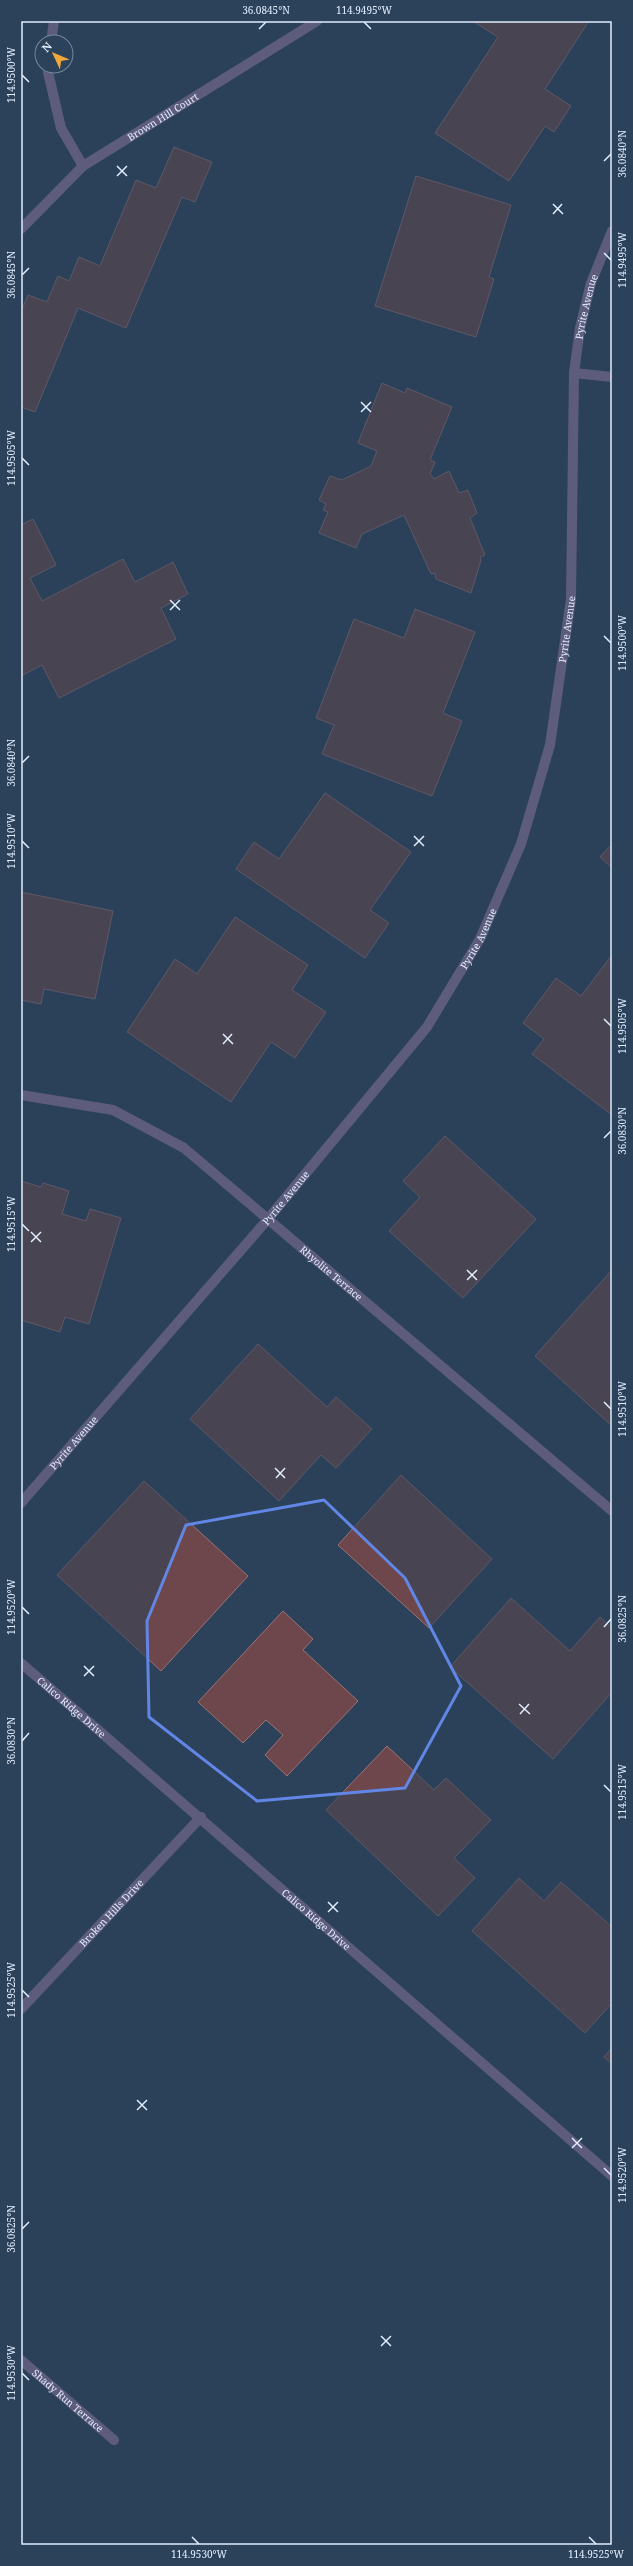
<svg xmlns="http://www.w3.org/2000/svg" width="633" height="2566" viewBox="0 0 633 2566" font-family="'Noto Serif',serif">
  <style>
    .building { fill: #6d474b; stroke: #9c7376 }
    .lines { fill: none; stroke-linecap: round; stroke-linejoin: round }
    .minor { stroke: #9a7da9; stroke-width: 10 }
    .marked { fill: none; stroke: #6186e5; stroke-width: 3; stroke-linejoin: round }
    .ticks { fill: none; stroke: #e0edfd; stroke-width: 1.5 }
    .labels { text-anchor: middle; dominant-baseline: central; stroke-width: 4; stroke-linejoin: round; paint-order: stroke }
    .street-label { font-size: 10px; fill: #e0edfd; stroke: #2c415a }
    .neatline { fill: none; stroke: #e0edfd; stroke-width: 1.5 }
    .ticks-label { font-size: 10px; text-anchor: middle; fill: #e0edfd }
  </style>
  <rect width="100%" height="100%" fill="#2c415a"/>
  <!-- building -->
  <path class="building" d="M473,21H589L545,89L571,106L554,132L545,126L509,181L435,133L498,37Z
    M174,147L212,162L195,202L182,197L126,328L78,308L35,412L21,407V312L28,295L47,302L58,276L69,281L79,257L100,266L136,180L156,188Z
    M416,176L511,205L489,277L494,279L476,337L375,306Z
    M382,383L405,393L407,388L452,407L430,460L435,462L430,474L434,479L449,471L459,493L468,490L477,513L470,518L485,555L480,557L481,560L471,593L436,579L435,573L431,574L404,515L362,534L356,548L319,533L328,512L323,510L326,504L319,500L330,476L342,480L371,466L377,451L358,443Z
    M33,519L56,565L30,578L42,601L123,559L135,582L173,562L188,594L161,608L176,639L59,698L42,665L21,676V525Z
    M415,609L475,632L443,713L462,721L432,796L322,754L334,725L316,718L354,619L404,638Z
    M325,793L411,852L370,910L389,923L365,958L236,869L254,842L279,859Z
    M612,844V868L600,857Z
    M21,892L113,911L95,999L44,989L41,1004L21,1000Z
    M235,917L308,965L292,990L326,1012L295,1058L271,1042L231,1102L127,1032L175,959L197,974Z
    M612,955V1115L532,1054L544,1039L523,1023L556,978L581,996Z
    M445,1136L536,1219L463,1298L389,1231L420,1197L403,1181Z
    M21,1181L41,1187L43,1183L69,1191L62,1214L86,1221L90,1209L121,1218L89,1324L65,1317L60,1332L21,1320Z
    M612,1270V1426L535,1356Z
    M258,1344L327,1407L336,1397L372,1429L336,1468L321,1455L279,1501L190,1419Z
    M401,1475L492,1559L429,1628L338,1545Z
    M144,1481L248,1576L161,1671L57,1575Z
    M511,1598L570,1651L600,1617L612,1628V1692L553,1759L450,1667Z
    M283,1611L313,1639L303,1650L358,1701L287,1776L265,1755L283,1735L266,1720L243,1743L198,1702Z
    M387,1746L434,1790L446,1778L491,1820L454,1858L475,1878L438,1916L326,1810Z
    M519,1878L544,1901L561,1882L612,1927V2003L585,2033L472,1931Z
    M612,2048V2064L604,2057Z"/>
  <g class="lines">
    <!-- minor -->
    <g class="minor">
      <path d="M51,42L54,21"/>
      <path d="M48,66V72L61,128L83,166"/>
      <path id="s1" d="M21,229L83,166L317,21"/>
      <path d="M574,373L612,377"/>
      <path id="s2" d="M21,1095L113,1110L184,1148L612,1511"/>
      <path id="s3" d="M21,1503L268,1219L427,1027L480,939L521,844L550,745L571,599L574,373L580,328L591,283L612,231"/>
      <path id="s4" d="M21,1663L612,2176"/>
      <path id="s5" d="M21,2009L201,1817"/>
      <path id="s6" d="M21,2360L114,2440"/>
    </g>
  </g>
  <!-- marked area -->
  <path d="M0 0H633V2566H0ZM324,1500L405,1578L461,1686L405,1788L257,1801L149,1717L147,1621L186,1525Z" fill="#2c415a" fill-opacity=".55" fill-rule="evenodd"/>
  <path class="marked" d="M324,1500L405,1578L461,1686L405,1788L257,1801L149,1717L147,1621L186,1525Z"/>
  <!-- ticks -->
  <path class="ticks" d="M364,22L371,29M259,29L266,22M22,75L29,82M604,161L611,154M117,166L127,176M117,176L127,166M553,204L563,214M553,214L562,204M604,253L611,260M22,275L29,268M361,402L371,412M361,412L371,402M22,458L29,465M170,600L180,610M170,610L180,600M604,636L611,643M22,763L29,756M414,836L424,846M22,841L29,848M414,846L424,836M604,1019L611,1026M223,1034L233,1044M223,1044L232,1034M604,1138L611,1131M22,1224L29,1231M31,1232L41,1242M31,1242L41,1232M467,1270L477,1280M467,1280L477,1270M604,1402L611,1409M275,1468L285,1478M276,1478L285,1468M22,1607L29,1614M604,1627L611,1619M84,1666L94,1676M84,1676L94,1666M519,1704L530,1714M520,1714L529,1704M22,1741L29,1733M604,1785L611,1792M328,1902L338,1912M328,1912L338,1902M22,1990L29,1997M137,2100L147,2110M137,2110L147,2100M572,2138L582,2148M572,2148L582,2138M604,2168L611,2175M22,2229L29,2222M381,2336L391,2346M381,2346L391,2336M22,2373L29,2380M192,2537L199,2544M589,2537L596,2544"/>
  <g class="labels">
    <!-- street labels -->
    <g class="street-label">
      <text stroke="none"><textPath href="#s1" startOffset="182">Brown Hill Court</textPath></text>
      <text stroke="none"><textPath href="#s3" startOffset="1376">Pyrite Avenue</textPath></text>
      <text stroke="none"><textPath href="#s3" startOffset="1052">Pyrite Avenue</textPath></text>
      <text stroke="none"><textPath href="#s3" startOffset="728">Pyrite Avenue</textPath></text>
      <text stroke="none"><textPath href="#s3" startOffset="404">Pyrite Avenue</textPath></text>
      <text stroke="none"><textPath href="#s2" startOffset="367">Rhyolite Terrace</textPath></text>
      <text stroke="none"><textPath href="#s3" startOffset="80">Pyrite Avenue</textPath></text>
      <text stroke="none"><textPath href="#s4" startOffset="67">Calico Ridge Drive</textPath></text>
      <text stroke="none"><textPath href="#s5" startOffset="132">Broken Hills Drive</textPath></text>
      <text stroke="none"><textPath href="#s4" startOffset="391">Calico Ridge Drive</textPath></text>
      <text stroke="none"><textPath href="#s6" startOffset="62">Shady Run Terrace</textPath></text>
    </g>
  </g>
  <!-- border -->
  <rect width="633" height="2566" fill="none" stroke="#2c415a" stroke-width="44"/>
  <!-- north arrow -->
  <g transform="translate(54 54) rotate(314)"><circle r="19" fill="#2c415a" stroke="#74869b"/>
  <path d="M0-3L7 15L0 10L-7 15Z" fill="#eea83c"/>
  <text y="-6" font-size="11" font-weight="bold" text-anchor="middle" fill="#e0edfd">N</text>
  </g>
  <rect x="22" y="22" width="589" height="2522" class="neatline"/>
  <g class="ticks-label">
    <text x="266" y="14">36.0845°N</text>
    <text x="364" y="14">114.9495°W</text>
    <text transform="translate(11 75) rotate(-90)" y="4">114.9500°W</text>
    <text transform="translate(622 154) rotate(-90)" y="4">36.0840°N</text>
    <text transform="translate(622 260) rotate(-90)" y="4">114.9495°W</text>
    <text transform="translate(11 275) rotate(-90)" y="4">36.0845°N</text>
    <text transform="translate(11 458) rotate(-90)" y="4">114.9505°W</text>
    <text transform="translate(622 643) rotate(-90)" y="4">114.9500°W</text>
    <text transform="translate(11 763) rotate(-90)" y="4">36.0840°N</text>
    <text transform="translate(11 841) rotate(-90)" y="4">114.9510°W</text>
    <text transform="translate(622 1026) rotate(-90)" y="4">114.9505°W</text>
    <text transform="translate(622 1131) rotate(-90)" y="4">36.0830°N</text>
    <text transform="translate(11 1224) rotate(-90)" y="4">114.9515°W</text>
    <text transform="translate(622 1409) rotate(-90)" y="4">114.9510°W</text>
    <text transform="translate(11 1607) rotate(-90)" y="4">114.9520°W</text>
    <text transform="translate(622 1619) rotate(-90)" y="4">36.0825°N</text>
    <text transform="translate(11 1741) rotate(-90)" y="4">36.0830°N</text>
    <text transform="translate(622 1792) rotate(-90)" y="4">114.9515°W</text>
    <text transform="translate(11 1990) rotate(-90)" y="4">114.9525°W</text>
    <text transform="translate(622 2175) rotate(-90)" y="4">114.9520°W</text>
    <text transform="translate(11 2229) rotate(-90)" y="4">36.0825°N</text>
    <text transform="translate(11 2373) rotate(-90)" y="4">114.9530°W</text>
    <text x="199" y="2558">114.9530°W</text>
    <text x="596" y="2558">114.9525°W</text>
  </g>
</svg>
